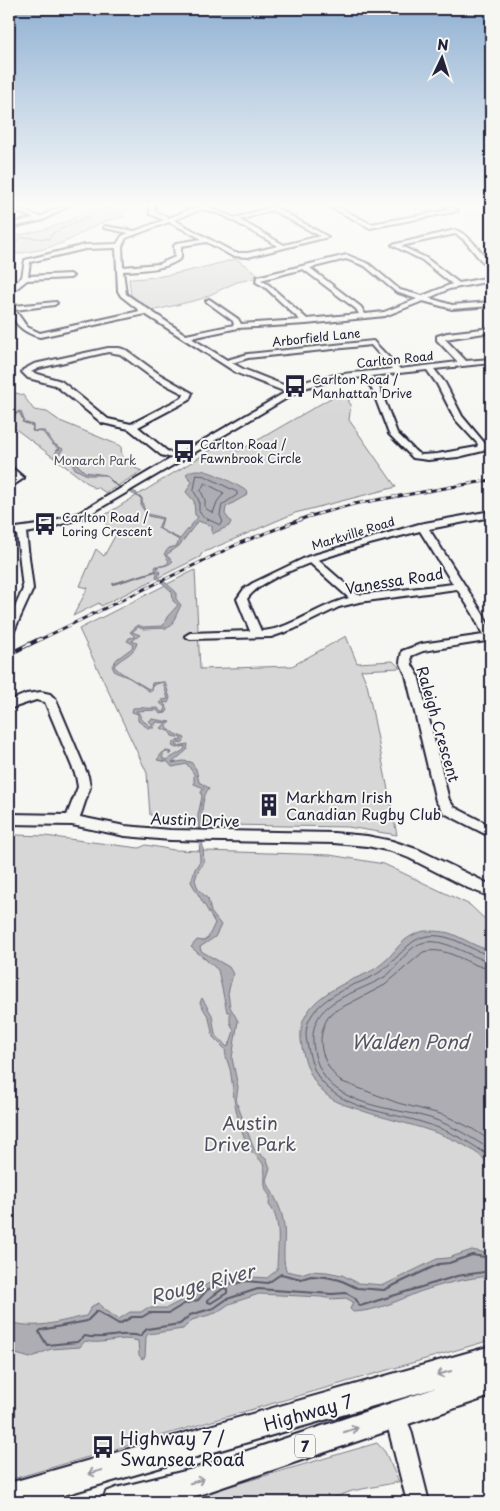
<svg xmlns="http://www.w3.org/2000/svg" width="500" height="1511" viewBox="0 0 500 1511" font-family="'Playpen Sans',sans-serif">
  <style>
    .built { fill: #e6e6e4 }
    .green { fill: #d7d7d7; stroke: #7c7c89 }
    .water { fill: #adadb3; stroke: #757583 }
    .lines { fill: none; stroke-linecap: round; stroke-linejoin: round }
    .shore-far1 { stroke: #5a5a6b; stroke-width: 1 }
    .shore { stroke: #5a5a6b; stroke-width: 2 }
    .stream-far1 { stroke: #757583; stroke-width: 1 }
    .stream { stroke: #757583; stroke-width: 2 }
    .minor-casing { stroke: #22223b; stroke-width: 4 }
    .major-casing { stroke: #22223b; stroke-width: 4 }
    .minor { fill: #f6f6f2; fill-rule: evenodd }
    .major { fill: #f6f6f2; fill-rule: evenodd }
    .rail-far1-casing { stroke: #22223b; stroke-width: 3 }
    .rail-casing { stroke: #22223b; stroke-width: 4.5 }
    .rail-far1 { stroke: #f6f6f2; stroke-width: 2; stroke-dasharray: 5.5; stroke-linecap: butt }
    .rail { stroke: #f6f6f2; stroke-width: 2.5; stroke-dasharray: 8; stroke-linecap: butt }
    .oneway { stroke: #9797a0 }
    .labels { text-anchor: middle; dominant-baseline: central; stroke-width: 4; stroke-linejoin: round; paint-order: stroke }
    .far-street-label { font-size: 12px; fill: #22223b; stroke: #f6f6f2 }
    .far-poi-label { font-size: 12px; fill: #22223b; stroke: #f6f6f2; text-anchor: start }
    .far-park-label { font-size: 12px; fill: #4f4f62; stroke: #f6f6f2 }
    .shield { fill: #f6f6f2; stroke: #626272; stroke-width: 1 }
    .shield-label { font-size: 14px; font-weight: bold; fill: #22223b }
    .street-label { font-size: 15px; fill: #22223b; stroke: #f6f6f2 }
    .poi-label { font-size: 15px; fill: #22223b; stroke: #f6f6f2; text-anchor: start }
    .near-park-label { font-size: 18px; fill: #4f4f62; stroke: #f6f6f2 }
    .near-street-label { font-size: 18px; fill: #22223b; stroke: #f6f6f2 }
    .near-poi-label { font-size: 18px; fill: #22223b; stroke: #f6f6f2; text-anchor: start }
    .near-water-label { font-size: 19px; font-style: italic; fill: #535365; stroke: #f6f6f2 }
  </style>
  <rect width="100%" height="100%" fill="#f6f6f2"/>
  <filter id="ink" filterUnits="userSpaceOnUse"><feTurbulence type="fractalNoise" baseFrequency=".02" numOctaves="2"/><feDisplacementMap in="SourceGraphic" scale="10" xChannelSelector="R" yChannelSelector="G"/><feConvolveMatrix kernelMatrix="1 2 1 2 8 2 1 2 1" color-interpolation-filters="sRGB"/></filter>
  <g filter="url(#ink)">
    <!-- built -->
    <path class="built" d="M491,211V236L484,227L462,214Z"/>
    <!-- green -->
    <path class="green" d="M95,205H130L121,214L126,217C108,217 88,229 73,238C54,248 31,252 9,255V237C37,232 72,224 95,205Z
      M236,259L262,277L237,282L201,299L152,311L131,295L129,279C166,278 201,268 236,259Z
      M9,391L23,395L34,410L47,412L60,421L121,446C121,462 128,465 142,471L106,493L97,487L94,488L9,424Z
      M349,392V404H351L349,420L396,487L295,513L202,553L200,557L101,606L99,603L73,616L88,588L80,586L96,549L104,556L116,534L100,518L221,444L239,451L329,399Z
      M195,570L200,669L292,666L346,636L357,663L393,661L400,668L361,670L367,684L397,835L348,827L227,825L150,815L147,773L79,629Z
      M16,835L45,836L139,848L146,845L174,850L330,855L384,864L470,905L491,925V1340L9,1480V836Z
      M377,1443L385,1452L399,1482L352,1491L322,1502H175Z"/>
    <!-- water -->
    <path class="water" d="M19,411L21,412L24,420L23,422L33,425V431H45L54,444L63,449L58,456L77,464L85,472L106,475L116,485L137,493V496L142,498C144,518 149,513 163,518L160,529L180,539L198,517L195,515L194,501L186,492L192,482L186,474C189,472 192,470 197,470C209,469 238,485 248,492L247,495L226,507L225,514L231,522L229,526L212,534V526L198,521L179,546L166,555L173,561C168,566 163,566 157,567L160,573L158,576L176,592V599L181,605L171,626L167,628L143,629L138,627L132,632L140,635L132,641L137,643C134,655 121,657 114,666C120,674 139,683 149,689L151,688L152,683L165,682L170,698L168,703L163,702L168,710L166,713L160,714L157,710L136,711L141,715V719L150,726L153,725L149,721L152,719L170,722L166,727L175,734L185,738L183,742L176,744L177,746L188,744L187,750L172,763L183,761L191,762L196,769L199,782L209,788C197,802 203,843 204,862L198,871L195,880L198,889L208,899L211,912L221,925L215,937L200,947L201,951L229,967L233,974L228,993L230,1007L238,1021L232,1058L238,1087L236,1101L254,1149L267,1160L270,1168L266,1180C272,1193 281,1206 283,1220C287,1237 281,1254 286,1271L301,1274L310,1271L327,1272L342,1275L358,1283L384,1285L437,1259L448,1258L472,1250L491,1254V1276C466,1278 443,1284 419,1292C397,1301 377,1311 353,1312L350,1309L353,1302L346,1298L332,1299L321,1297L259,1294L229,1304L216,1313L192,1320L183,1329L148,1334L146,1337L145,1357L142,1359L139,1355L138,1341C120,1335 103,1346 85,1341L80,1347L51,1349L30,1358L16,1354L9,1357V1321C33,1331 60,1321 86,1316L92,1306L99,1303L104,1310L119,1319L130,1312H141L147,1308H167L182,1300L195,1296L204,1286L222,1276C237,1279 251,1276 267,1278L277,1270C277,1251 283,1220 269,1205L270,1196C261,1186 267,1178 264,1167C262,1158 252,1155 248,1146C243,1135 238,1121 236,1109C233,1098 233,1086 231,1075C230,1065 226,1062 225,1049L213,1037L209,1018L200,1003L202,998L212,1015L215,1034L227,1047L230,1043L234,1031L230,1022V1012H227L218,970L191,947L197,940L203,941L208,938L215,923L191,882L195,869L200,861L198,815L202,797L201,792L204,788L194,784V774L187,764L172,767L168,762L157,760L162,753L166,751L172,752L169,755V752H166L163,755L162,758L167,760L184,750L185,746L176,748L172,746L175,741L182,740L181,738L172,736L170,732L161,728L166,723L156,722L154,728H148L138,721V714L132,712L133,708C142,707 149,709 158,708L161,712H165V707L160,703L162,700L168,699L163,682L153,685L152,691H149L130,678L115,672L112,666L117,659L132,648L133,644L127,641L129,638L135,637L130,632L138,625L143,627L163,626L167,617L178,605L173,601L172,592L156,577L157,573L155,568L156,566C162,566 166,566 169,561L164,554L169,548L177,546L179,540L158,528L162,519L148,516L141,506V498L115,485L105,475H87L75,469C72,460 62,459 54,457L57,450L60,449L52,444L43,432L32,431L33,426L22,422L23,420L19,412L13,417L9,418Z
      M424,931C433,931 441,931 449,933C464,938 476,948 491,950V1166C461,1132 404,1125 363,1111C352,1107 339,1104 329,1097C312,1085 303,1060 301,1040C298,1010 323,994 347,982C357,977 371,973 380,965C398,952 398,938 424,931Z"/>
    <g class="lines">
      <!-- shore-far1 -->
      <path class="shore-far1" d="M197,475L205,476L237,492V495L222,505L220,515L223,522L220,525L203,517L199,511V501L194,491Z
        M205,483L224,493L217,502L213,513L205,508V500L201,491Z
        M491,961C469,958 448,939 426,942C407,945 400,966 386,976C354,996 305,1000 314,1050C316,1063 323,1078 333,1086C359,1108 399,1109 430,1118C452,1125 472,1138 491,1150
        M491,969C467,966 448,945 423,952L385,985L331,1013C314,1036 320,1061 340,1081L398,1103L444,1115L471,1128L491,1141
        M483,1152C464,1138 442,1128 418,1121C386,1112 345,1109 322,1082C312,1070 310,1057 307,1043C300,1012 331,995 355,984C366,980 377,975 385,968C406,951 413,930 445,937C462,941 474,952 491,955"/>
      <!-- shore -->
      <path class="shore" d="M482,1151L491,1158
        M491,1258L472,1255L449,1263L439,1264L384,1290L357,1288L340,1280L326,1277L311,1276L301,1279L281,1274L268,1283L246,1281L234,1284L223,1282L207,1290L198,1300L184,1304L169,1313H149L142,1317H132L119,1324L97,1311L87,1321L41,1330L39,1332L47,1345L77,1342L85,1336C104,1341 120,1331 140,1336L147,1329L180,1324L190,1315L214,1308L227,1299L258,1289L332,1294L346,1293L355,1298L360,1306L457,1276L491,1271
        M224,1288L227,1289V1293L211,1303L208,1302L207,1300Z"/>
      <!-- stream-far1 -->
      <path class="stream-far1" d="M9,248L22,237L49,239L53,233L103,209L116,205"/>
      <!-- stream -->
      <path class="stream" d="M113,584L156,571"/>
      <defs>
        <path id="minor" d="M9,205L40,217L63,205H70L43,220L9,228V224L34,218L9,209Z
          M149,205H155V212L169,218L201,205H209L207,207L236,218L273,206L328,237L248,257L232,256L207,242L181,246V258C167,270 141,270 123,271L126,294L186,335L234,325L233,321L207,302L206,301L209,299L238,319L241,324L300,320L265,287L256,282L257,277L347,255L369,264L400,290L422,296L452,284L422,260L392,245L455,230C471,235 479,252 491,262V267C475,260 470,240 455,234L401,246L426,258L459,283L491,277V281L449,289L429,298L452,305L491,302V306L452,309L423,301L385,316L306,324L238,328L191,338L227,360L248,354L373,341L400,369L458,362L437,340V336L447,333L491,328V332L445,339L466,361L491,359V363L434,369L445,383L462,416L487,446L483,451L458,457L428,460L413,458L389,434L372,389L364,377L334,380L304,388L85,517L42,530L26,533L33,589L14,631L9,634V621L23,589L17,534L9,535V529L38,525L79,513L172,458L161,455L129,429L102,423L55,385L28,378L22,372L23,370L34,364L108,348H119L126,350L159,374L192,393L189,400L138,427L167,451L178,455L286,392L237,373L145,314L40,337C23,333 9,321 9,302L13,306L56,302L57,303L54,305L15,310L27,327L40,333L140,311L121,296L118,291L116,248L85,249L30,262L28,276L70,274L73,276L70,278L27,280L11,293L9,294V289L22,277L25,260L85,245L117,244L122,236L129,233L104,228V226L135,231L164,220L150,214ZM202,209L223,215L278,246L248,253H235L174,220ZM272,210L320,236L284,245L240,220ZM169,222L202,239L177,243L174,246L175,257L159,264L123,267L122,246L126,238ZM346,259L365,266L396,292L417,299L384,312L365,314L361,307L310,268ZM303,269L356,309L359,314L307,319L269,285L261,280ZM371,345L392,369C362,373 318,373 291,388L243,369L232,363L248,358ZM108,352L120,354L153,378L184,394L183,397L131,424L108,419L61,381L31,372L39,368ZM427,370L437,384L455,419L478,444L477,447L437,454L421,455L416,452L397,433L380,389L371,376Z
          M327,205H334L371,224L450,210L443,205H450L458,211L370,228Z
          M9,465L24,478L9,488V481L14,478L9,473Z
          M491,511V517L429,529L483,614L491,630V644L486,641L423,651L411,656L412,665L418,675L449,800L454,807L491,826V837L444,813L436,801L406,675L400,662L402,651L421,644L483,635L473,614L457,589L359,602L339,607L294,629L271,637L190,639L185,636L190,633L250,631L237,599L244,589L253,583L307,557L419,524ZM420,531L453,584L358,595L318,560L358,547ZM310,563L349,598C319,605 290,630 261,631L247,599C257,583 292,570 310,563Z
          M41,692L50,694L56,700L88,776L90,787L80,817L125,826L170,830L334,833L367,836L392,841L419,850L491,885V897L468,888L409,858L391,851L367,846L334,843L170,840L125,836L72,825L9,824V814L67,815L78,787L76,776L45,702L36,700L9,709V701L26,694Z
          M395,1406L402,1409L411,1430L429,1502H407L385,1416L388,1409Z"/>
        <path id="major" d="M491,1346V1396L193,1497L172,1502H102L106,1492L116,1488L193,1469L436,1388L40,1502H9V1483Z"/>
      </defs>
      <!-- minor casing -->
      <use href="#minor" class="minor-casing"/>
      <!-- major casing -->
      <use href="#major" class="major-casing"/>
      <!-- minor -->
      <use href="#minor" class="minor"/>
      <!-- major -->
      <use href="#major" class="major"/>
      <defs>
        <path id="rail-far1" d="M37,641L240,543L307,517L354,504L491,480"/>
        <path id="rail" d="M9,654L40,639"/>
      </defs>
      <!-- rail-far1 casing -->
      <use href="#rail-far1" class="rail-far1-casing"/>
      <!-- rail casing -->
      <use href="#rail" class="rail-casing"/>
      <!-- rail-far1 -->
      <use href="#rail-far1" class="rail-far1"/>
      <!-- rail -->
      <use href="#rail" class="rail"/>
    </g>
    <!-- one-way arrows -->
    <defs><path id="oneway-shaft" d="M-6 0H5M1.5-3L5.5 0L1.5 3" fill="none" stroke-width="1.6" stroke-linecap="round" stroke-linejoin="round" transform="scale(1.25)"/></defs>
    <g class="oneway">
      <use href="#oneway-shaft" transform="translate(444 1373) rotate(164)"/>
      <use href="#oneway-shaft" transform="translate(351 1430) rotate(-18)"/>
      <use href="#oneway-shaft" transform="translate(95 1472) rotate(164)"/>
      <use href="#oneway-shaft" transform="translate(197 1481) rotate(-17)"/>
    </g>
  </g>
  <!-- sky -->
  <linearGradient id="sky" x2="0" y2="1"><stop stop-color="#90b1d3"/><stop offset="0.49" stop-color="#fbfbf9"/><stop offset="1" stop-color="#fbfbf9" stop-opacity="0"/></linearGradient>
  <rect width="500" height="417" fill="url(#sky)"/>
  <!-- icons -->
  <defs>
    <symbol id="bus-bare" viewBox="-9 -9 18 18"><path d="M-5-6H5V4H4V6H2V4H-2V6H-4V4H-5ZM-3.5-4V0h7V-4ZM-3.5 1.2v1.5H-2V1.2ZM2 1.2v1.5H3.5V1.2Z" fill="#22223b" stroke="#f6f6f2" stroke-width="2.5" paint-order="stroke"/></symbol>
    <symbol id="building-bare" viewBox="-9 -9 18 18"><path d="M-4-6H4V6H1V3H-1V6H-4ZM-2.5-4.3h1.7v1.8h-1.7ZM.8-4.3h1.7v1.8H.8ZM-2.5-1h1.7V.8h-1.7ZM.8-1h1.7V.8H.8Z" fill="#22223b" stroke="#f6f6f2" stroke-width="2.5" paint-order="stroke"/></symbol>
  </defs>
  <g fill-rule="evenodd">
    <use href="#bus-bare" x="279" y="370" width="32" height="32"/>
    <use href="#bus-bare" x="168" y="435" width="32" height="32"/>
    <use href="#bus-bare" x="29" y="508" width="32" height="32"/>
    <use href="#building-bare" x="253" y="789" width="32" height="32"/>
    <use href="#bus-bare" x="87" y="1431" width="32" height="32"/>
  </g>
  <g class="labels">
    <!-- far-street labels -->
    <g class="far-street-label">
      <text transform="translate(316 337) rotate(-6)">Arborfield Lane</text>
      <text transform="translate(395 359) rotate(-6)">Carlton Road</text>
      <text transform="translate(353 533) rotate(-17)">Markville Road</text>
    </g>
    <!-- far-poi labels -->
    <g class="far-poi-label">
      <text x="312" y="379">Carlton Road /<tspan x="312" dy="14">Manhattan Drive</tspan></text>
      <text x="200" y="444">Carlton Road /<tspan x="200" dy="14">Fawnbrook Circle</tspan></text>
      <text x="62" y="517">Carlton Road /<tspan x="62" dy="14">Loring Crescent</tspan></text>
    </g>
    <!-- far-park labels -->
    <g class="far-park-label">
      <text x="95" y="460">Monarch Park</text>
    </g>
    <!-- shield labels -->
    <rect class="shield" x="295" y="1434.5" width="20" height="23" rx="4"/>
    <g class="shield-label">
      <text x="305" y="1446">7</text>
    </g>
    <!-- street labels -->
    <g class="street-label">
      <text transform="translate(394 580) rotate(-9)">Vanessa Road</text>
      <text transform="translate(439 724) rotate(74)">Raleigh Crescent</text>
      <text transform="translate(195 819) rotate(2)">Austin Drive</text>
    </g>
    <!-- poi labels -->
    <g class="poi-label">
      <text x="286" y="796">Markham Irish<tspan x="286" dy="17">Canadian Rugby Club</tspan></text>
    </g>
    <!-- near-park labels -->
    <g class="near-park-label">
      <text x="250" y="1122">Austin<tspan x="250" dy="21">Drive Park</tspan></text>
    </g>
    <!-- near-street labels -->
    <g class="near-street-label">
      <text transform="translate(308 1412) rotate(-16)">Highway 7</text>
    </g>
    <!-- near-poi labels -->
    <g class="near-poi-label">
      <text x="120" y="1437">Highway 7 /<tspan x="120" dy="21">Swansea Road</tspan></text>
    </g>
    <!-- near-water labels -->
    <g class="near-water-label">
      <text x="410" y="1041">Walden Pond</text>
      <text transform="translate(202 1283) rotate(-15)">Rouge River</text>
    </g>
  </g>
  <!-- margin -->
  <rect width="500" height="1511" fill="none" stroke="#f6f6f2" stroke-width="30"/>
  <rect x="15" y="15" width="470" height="1481" fill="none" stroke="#22223b" stroke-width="2" filter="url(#ink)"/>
  <!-- north arrow -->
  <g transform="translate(442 58) rotate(4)" stroke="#f6f6f2" stroke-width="4" paint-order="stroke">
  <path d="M0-4L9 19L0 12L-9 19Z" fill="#22223b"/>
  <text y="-8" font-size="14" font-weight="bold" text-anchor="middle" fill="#22223b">N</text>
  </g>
</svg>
